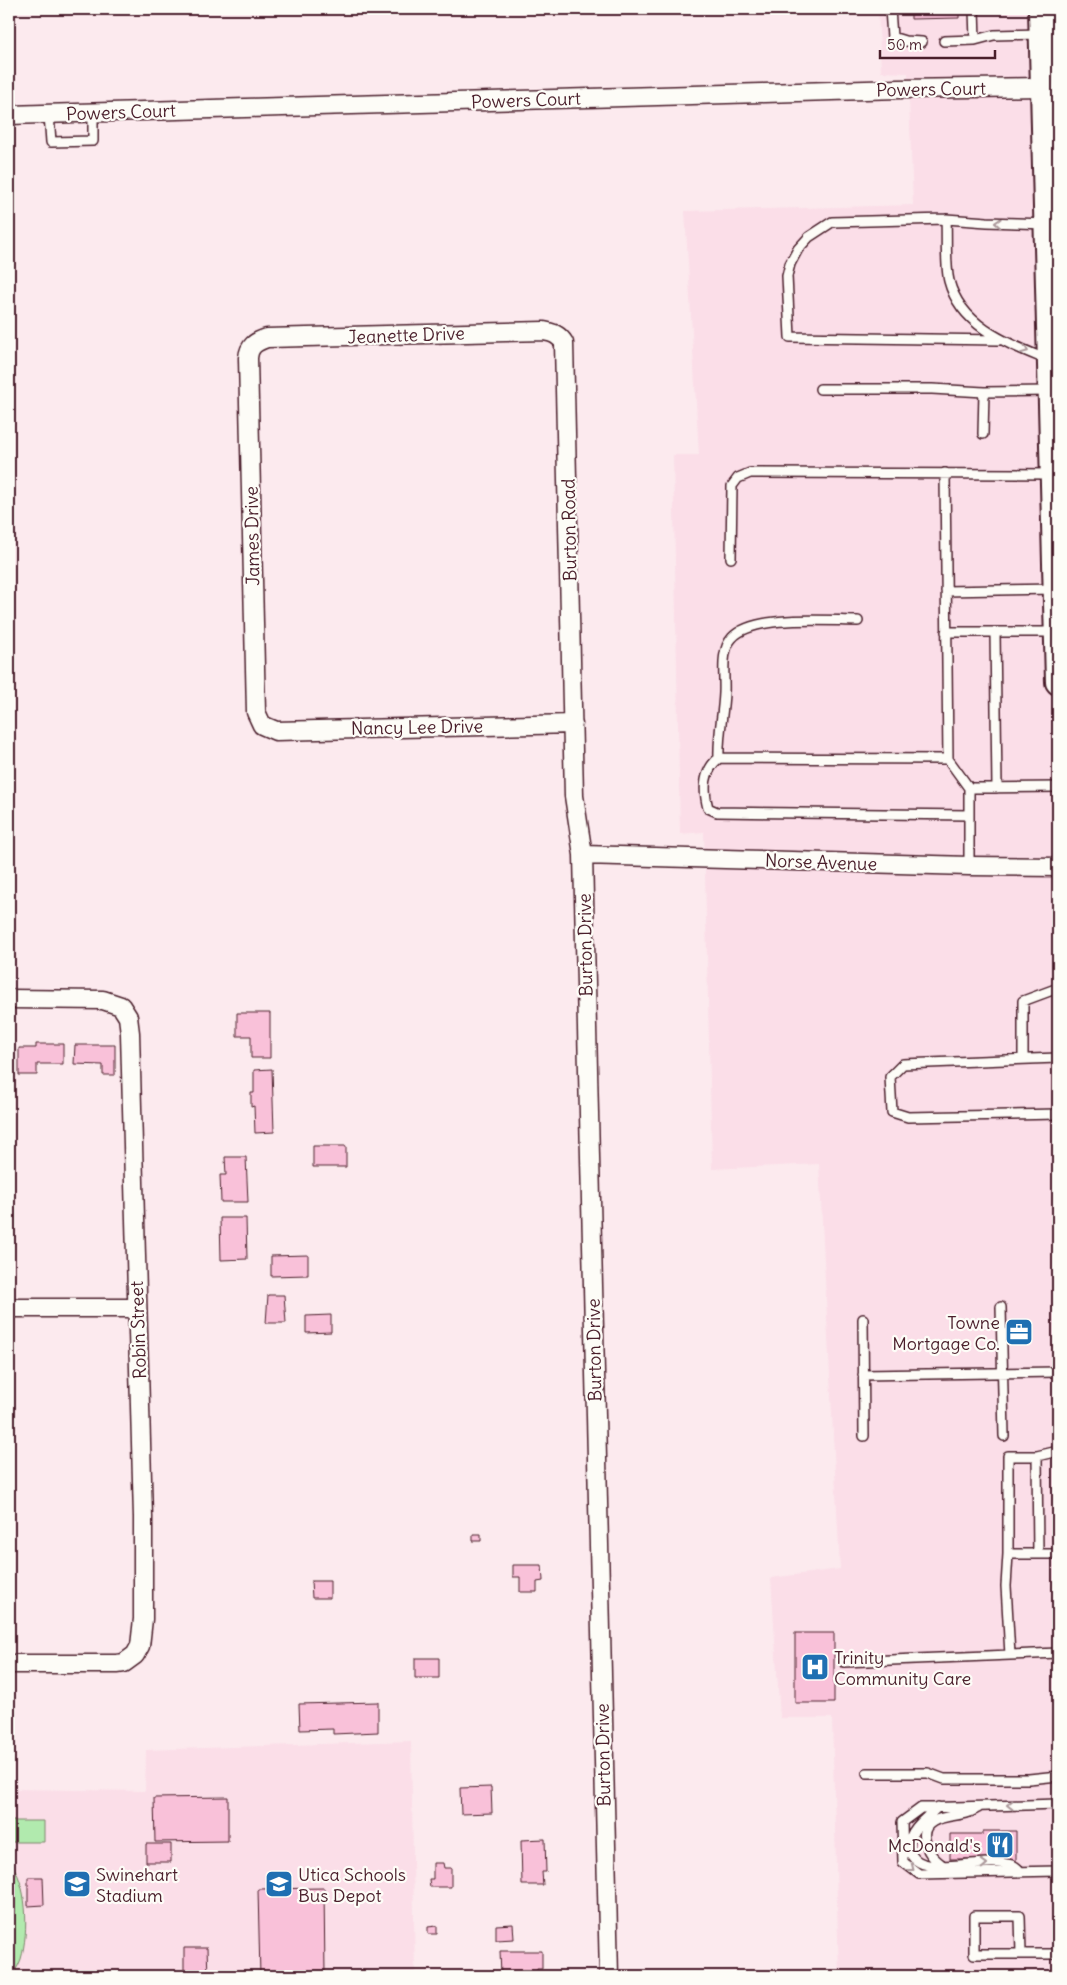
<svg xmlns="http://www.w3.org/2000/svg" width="1067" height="1985" viewBox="0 0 1067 1985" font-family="Delius,sans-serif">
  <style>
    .built { fill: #fbdee8 }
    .green { fill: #b1eaae; stroke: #7e846c }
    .building { fill: #f9c1d9; stroke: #4a1f2b }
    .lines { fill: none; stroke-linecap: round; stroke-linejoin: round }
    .lane-casing { stroke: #4a1f2b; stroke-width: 12 }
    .street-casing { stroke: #4a1f2b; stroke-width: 21 }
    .secondary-casing { stroke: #4a1f2b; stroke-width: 28 }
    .lane { stroke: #fdfcf7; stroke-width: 9 }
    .street { stroke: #fdfcf7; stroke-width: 18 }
    .secondary { stroke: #fdfcf7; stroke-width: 24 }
    .oneway { stroke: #ac999b }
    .labels { text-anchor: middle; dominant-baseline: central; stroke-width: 4.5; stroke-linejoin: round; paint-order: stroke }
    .street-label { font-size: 18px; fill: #4a1f2b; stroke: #fdfcf7 }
    .poi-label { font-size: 18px; fill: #4a1f2b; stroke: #fdfcf7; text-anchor: start }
  </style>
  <rect width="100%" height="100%" fill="#fceaee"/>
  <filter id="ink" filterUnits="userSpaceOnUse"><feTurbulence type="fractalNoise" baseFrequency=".02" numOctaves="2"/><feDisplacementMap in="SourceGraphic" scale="10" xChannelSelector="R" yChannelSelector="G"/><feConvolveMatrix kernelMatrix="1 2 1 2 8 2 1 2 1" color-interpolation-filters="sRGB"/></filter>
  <g filter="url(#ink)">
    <!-- built -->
    <path class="built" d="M878,9H1058V1976H839L832,1718H780L771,1578L840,1569L819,1164L712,1169L704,832L680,834L673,455H699L685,211L913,205L908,73L881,72Z
      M411,1741L415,1976H9V1789L145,1791L146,1750Z"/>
    <!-- green -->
    <path class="green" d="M9,1821H44V1842H9Z
      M9,1861C28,1882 29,1932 21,1959C19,1965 15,1971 12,1976H9Z"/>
    <!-- building -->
    <path class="building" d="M911,9H959V18L911,19Z
      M237,1013H270V1058H251V1036H237Z
      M36,1044H63V1064H37V1075H19V1048H36Z
      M9,1045H13V1066H9Z
      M75,1045H115V1075H103V1065L74,1064Z
      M272,1069L274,1132L255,1133L254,1106L251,1107V1093H254V1070Z
      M313,1146H346V1167H313Z
      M225,1157H246L248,1202H221L220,1175H226Z
      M220,1218H246L247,1259L221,1260Z
      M308,1255V1275L271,1276V1256Z
      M268,1295H284L286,1323H266Z
      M331,1315V1332L306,1333V1316Z
      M473,1534H481V1541H473Z
      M513,1565H542L543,1581L537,1582V1592H520V1577H513Z
      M311,1581H330V1598H312Z
      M795,1633H834V1703H795Z
      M415,1658H439V1678H415Z
      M378,1702V1732L333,1734V1729L300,1730L299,1704Z
      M491,1787L492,1813L461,1814L460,1788Z
      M228,1797V1841L155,1842L154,1798Z
      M983,1831H1016V1861H997V1859H950V1834H983Z
      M545,1839L546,1872H542L543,1885H522L521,1840Z
      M146,1844H171V1862H146Z
      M433,1863H443L444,1868H451V1887H430L429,1879H433Z
      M28,1877H43L44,1905L28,1906Z
      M324,1888L325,1976H260L258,1889Z
      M513,1924L514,1939L496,1940V1925Z
      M437,1926V1934H428V1927Z
      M184,1948H207L208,1976H184Z
      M500,1951H542V1969H537V1976H501Z"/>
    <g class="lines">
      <defs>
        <path id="lane" d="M890,9L892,37L905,41L922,42
          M974,9L975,40
          M944,41L975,40L994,35L1040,34
          M1042,45L1058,44
          M49,114L51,142L93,141V113
          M946,219C947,236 945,265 949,281C961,327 1009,344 1048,360
          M999,340L790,337L787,276L790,264L798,249L809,237L832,222L946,219L987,222L1046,224
          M820,389H932L984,392L1050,391
          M983,434L984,392
          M945,473L948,759L969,788
          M731,558L732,486L738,478L750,473L1053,474
          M946,591L1056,589
          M858,621C828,621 753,614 732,638C720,651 725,676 724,693C723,715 718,736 719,758L948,759
          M946,632H1056
          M995,632L997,788
          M719,758C703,771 703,789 708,808L717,812L969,815
          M969,866V788L1058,787
          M1058,1058L903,1064L890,1077L892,1112L908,1117L1058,1114
          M1023,1059V1001L1058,988
          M1001,1307L1004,1436
          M863,1319L864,1436
          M863,1375L1058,1372
          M1008,1554V1456H1037
          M1038,1554L1037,1456L1058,1451
          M1058,1554H1008L1006,1586L1010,1655L1058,1653
          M844,1662L1010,1655
          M867,1773H928L944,1779H1029L1058,1776
          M1058,1804L921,1808L902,1822L903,1862L919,1874L1058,1871
          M938,1807C927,1817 908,1830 909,1847C910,1854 913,1859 919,1862C939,1873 989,1857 1012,1865C1016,1866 1019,1870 1021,1872
          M942,1865C932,1857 927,1852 925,1839C920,1816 953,1817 967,1813C971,1812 974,1810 978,1808
          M1021,1954L1020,1916H974V1954H1058"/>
        <path id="street" d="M9,115L899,89L1043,87
          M573,724L276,731L262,725L256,712L248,358C249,346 255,342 267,338L544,331C554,333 559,335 564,343L574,796L583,855L609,1976
          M583,855L969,866L1058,867
          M9,999L103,1000L121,1006L128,1017L130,1033L143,1517V1619L140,1646L135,1655L124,1663L117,1664H9
          M9,1308H137"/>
        <path id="secondary" d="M1041,9L1058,682"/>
      </defs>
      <!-- lane casing -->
      <use href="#lane" class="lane-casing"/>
      <!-- street casing -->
      <use href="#street" class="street-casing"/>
      <!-- secondary casing -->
      <use href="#secondary" class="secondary-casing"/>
      <!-- lane -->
      <use href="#lane" class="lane"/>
      <!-- street -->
      <use href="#street" class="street"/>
      <!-- secondary -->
      <use href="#secondary" class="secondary"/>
    </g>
    <!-- one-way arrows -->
    <defs><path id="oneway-chevron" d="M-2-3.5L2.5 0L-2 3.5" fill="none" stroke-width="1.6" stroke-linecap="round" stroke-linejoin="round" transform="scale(1.25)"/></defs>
    <g class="oneway">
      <use href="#oneway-chevron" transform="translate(998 223) rotate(-178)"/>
      <use href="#oneway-chevron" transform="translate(1025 350) rotate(22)"/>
      <use href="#oneway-chevron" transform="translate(1010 1805) rotate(179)"/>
      <use href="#oneway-chevron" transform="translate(984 1864) rotate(-2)"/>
      <use href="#oneway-chevron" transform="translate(911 1868) rotate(38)"/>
    </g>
  </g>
  <!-- icons -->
  <defs>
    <symbol id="office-square" viewBox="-11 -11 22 22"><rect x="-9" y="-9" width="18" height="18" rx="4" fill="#1f6fb2" stroke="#fdfcf7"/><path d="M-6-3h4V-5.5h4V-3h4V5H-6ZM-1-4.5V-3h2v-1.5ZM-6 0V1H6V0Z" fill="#fff"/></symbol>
    <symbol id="hospital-square" viewBox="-11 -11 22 22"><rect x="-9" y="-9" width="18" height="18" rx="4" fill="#1f6fb2" stroke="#fdfcf7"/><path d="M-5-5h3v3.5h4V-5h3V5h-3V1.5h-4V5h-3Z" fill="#fff"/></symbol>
    <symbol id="restaurant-square" viewBox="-11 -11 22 22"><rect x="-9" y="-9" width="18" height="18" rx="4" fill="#1f6fb2" stroke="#fdfcf7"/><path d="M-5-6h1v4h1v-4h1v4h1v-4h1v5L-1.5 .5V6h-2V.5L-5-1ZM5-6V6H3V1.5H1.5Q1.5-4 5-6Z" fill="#fff"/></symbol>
    <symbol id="school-square" viewBox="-11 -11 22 22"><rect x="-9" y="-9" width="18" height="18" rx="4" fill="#1f6fb2" stroke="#fdfcf7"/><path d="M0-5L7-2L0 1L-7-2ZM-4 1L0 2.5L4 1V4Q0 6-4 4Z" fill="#fff"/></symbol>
  </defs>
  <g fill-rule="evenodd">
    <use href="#office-square" x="1003" y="1316" width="32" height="32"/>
    <use href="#hospital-square" x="799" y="1651" width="32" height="32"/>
    <use href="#restaurant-square" x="984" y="1829" width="32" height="32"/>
    <use href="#school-square" x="61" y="1868" width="32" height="32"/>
    <use href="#school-square" x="263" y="1868" width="32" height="32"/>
  </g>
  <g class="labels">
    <!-- street labels -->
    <g class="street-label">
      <text transform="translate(931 89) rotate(-1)">Powers Court</text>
      <text transform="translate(526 100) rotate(-2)">Powers Court</text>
      <text transform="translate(121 112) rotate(-2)">Powers Court</text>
      <text transform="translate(406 335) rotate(-2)">Jeanette Drive</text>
      <text transform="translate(569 530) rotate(-91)">Burton Road</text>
      <text transform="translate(252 536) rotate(-91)">James Drive</text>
      <text transform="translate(417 727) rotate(-1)">Nancy Lee Drive</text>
      <text transform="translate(821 862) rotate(2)">Norse Avenue</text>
      <text transform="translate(585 945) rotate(-91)">Burton Drive</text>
      <text transform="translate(138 1330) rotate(-92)">Robin Street</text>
      <text transform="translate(594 1350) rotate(-91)">Burton Drive</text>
      <text transform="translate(603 1755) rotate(-91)">Burton Drive</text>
    </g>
    <!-- poi labels -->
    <g class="poi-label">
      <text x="1000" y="1322" text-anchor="end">Towne<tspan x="1000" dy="21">Mortgage Co.</tspan></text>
      <text x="834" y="1657">Trinity<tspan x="834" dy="21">Community Care</tspan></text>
      <text x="981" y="1845" text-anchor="end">McDonald's</text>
      <text x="96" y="1874">Swinehart<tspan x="96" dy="21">Stadium</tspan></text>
      <text x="298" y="1874">Utica Schools<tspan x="298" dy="21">Bus Depot</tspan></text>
    </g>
  </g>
  <!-- margin -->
  <rect width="1067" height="1985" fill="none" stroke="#fdfcf7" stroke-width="30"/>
  <rect x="15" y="15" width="1037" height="1955" fill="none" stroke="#4a1f2b" stroke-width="2" filter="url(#ink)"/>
  <!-- scale -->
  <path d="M880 50v8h115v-8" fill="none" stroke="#4a1f2b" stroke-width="2.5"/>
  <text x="887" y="50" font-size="15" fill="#4a1f2b" stroke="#fdfcf7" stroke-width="4" paint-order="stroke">50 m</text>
</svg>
